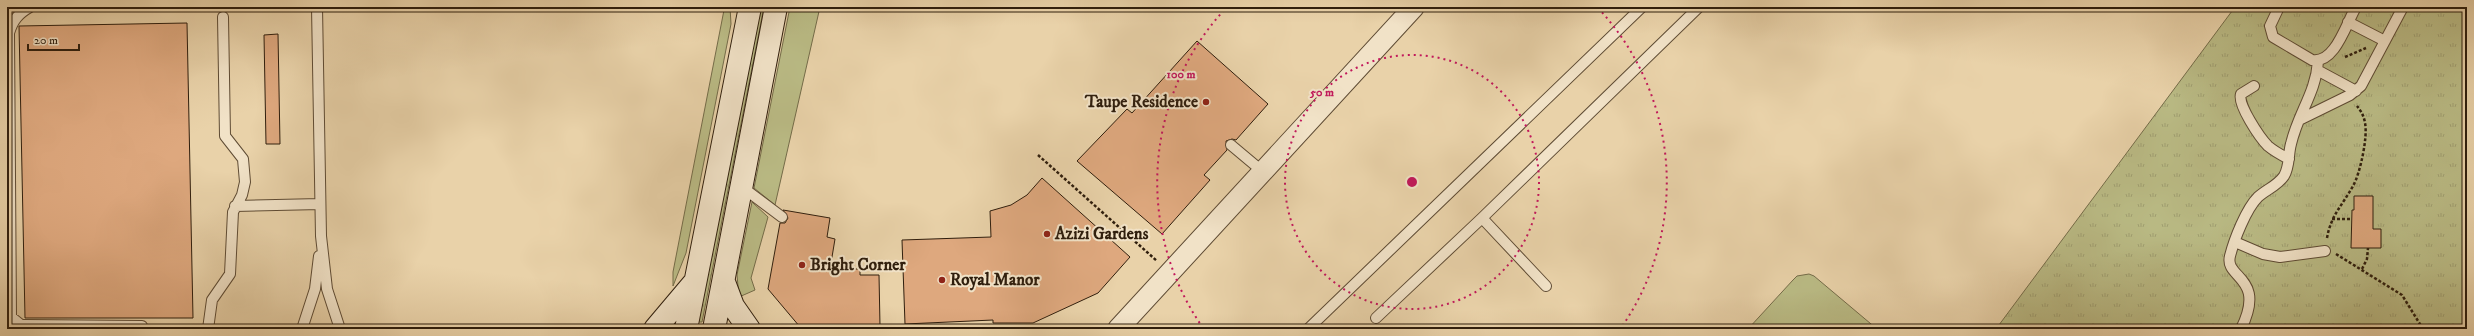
<svg xmlns="http://www.w3.org/2000/svg" width="2474" height="336" viewBox="0 0 2474 336" font-family="'IM FELL DW Pica',serif">
  <style>
    .grass { fill: url(#grass-tufts); stroke: #746c49 }
    .garden { fill: #babb85; stroke: #746c49 }
    .building { fill: #dea87e; stroke: #2f1e0d }
    .lines { fill: none; stroke-linecap: round; stroke-linejoin: round }
    .lane-casing { stroke: #5e4b34; stroke-width: 12 }
    .street-casing { stroke: #5e4b34; stroke-width: 22 }
    .secondary-casing { stroke: #2f1e0d; stroke-width: 24 }
    .path { stroke: #2f1e0d; stroke-width: 2.5; stroke-dasharray: 3 2; stroke-linecap: butt }
    .lane { stroke: #f1e2c7; stroke-width: 10 }
    .street { stroke: #f1e2c7; stroke-width: 20 }
    .secondary { stroke: #f1e2c7; stroke-width: 22 }
    .ring { fill: none; stroke: #c2185b; stroke-width: 2; stroke-dasharray: 2 4 }
    .poi-dot { fill: #8f2418; stroke: #f1e2c7; stroke-width: 1.5 }
    .labels { text-anchor: middle; dominant-baseline: central; stroke-width: 4; stroke-linejoin: round; paint-order: stroke }
    .poi-label { font-size: 17px; font-weight: bold; fill: #2f1e0d; stroke: #f1e2c7; text-anchor: start }
    .centre { fill: #c2185b; stroke: #f1e2c7; stroke-width: 2 }
    .ring-label { font-size: 12px; text-anchor: middle; font-weight: bold; fill: #c2185b; stroke: #f1e2c7; stroke-width: 4; stroke-linejoin: round; paint-order: stroke }
  </style>
  <defs>
    <pattern id="grass-tufts" width="24" height="20" patternUnits="userSpaceOnUse"><rect width="24" height="20" fill="#babb85"/><path d="M3 7l-1-3M5 7V3M7 7l1-3M15 17l-1-3M17 17v-4M19 17l1-3" fill="none" stroke="#a0a072"/></pattern>
  </defs>
  <rect width="100%" height="100%" fill="#e9d2a9"/>
  <filter id="stains"><feTurbulence type="fractalNoise" baseFrequency=".005" numOctaves="4"/><feColorMatrix values="0 0 0 0 .2 0 0 0 0 .09 0 0 0 0 .02 0 0 0 .5 -.17"/></filter>
  <radialGradient id="worn" r=".72"><stop offset=".6" stop-color="#630" stop-opacity="0"/><stop offset="1" stop-color="#630" stop-opacity=".3"/></radialGradient>
  <!-- grass -->
  <path class="grass" d="M759,7H764L702,322H698Z
    M2235,7H2467V329H1996Z"/>
  <!-- garden -->
  <path class="garden" d="M730,7L731,24L686,253L673,286V272L724,10Z
    M790,7H820L775,205L754,188Z
    M752,202L768,217L751,278L755,290L739,297L737,275Z
    M1809,274L1814,276L1877,329H1748L1793,280L1797,276Z"/>
  <!-- building -->
  <path class="building" d="M187,23L193,318H25L19,26Z
    M278,34L280,144H266L264,35Z
    M1197,41L1268,104L1236,140L1232,139L1226,141L1227,150L1204,175L1210,180L1162,234L1077,161L1127,109L1132,113Z
    M1042,178L1130,257L1098,293L1033,323H993V320L905,324L902,240L991,237L990,211L1011,205L1027,195Z
    M2354,196H2373V229H2381V248H2351L2352,210H2354Z
    M783,210L830,218L827,237L835,239L830,269H860V275H879L880,326L800,327L768,289L780,223H785L788,218Z"/>
  <g class="lines">
    <defs>
      <path id="lane" d="M30,7C18,14 13,20 9,33L11,317L21,325H26L142,326
        M317,7L321,236L327,289L340,329
        M2279,7L2270,26L2273,37L2312,60C2335,64 2346,24 2356,7
        M2348,22L2385,41
        M2317,70L2356,91
        M2254,86L2241,94C2237,104 2260,138 2268,146C2274,151 2281,155 2289,159
        M2299,120L2350,95L2361,86L2403,7
        M1231,145L1262,171
        M742,187L782,217
        M235,206L320,204
        M1482,218L1546,286
        M2235,242L2263,254L2280,257L2325,251
        M1376,318L1482,218L1699,7
        M208,329L212,300L230,274L233,212L242,195L245,182L243,159L225,136L223,17
        M302,329L315,289L319,256
        M1308,329L1642,7
        M2241,329C2267,276 2224,279 2230,256C2234,240 2246,209 2258,197C2267,189 2277,186 2284,176C2290,166 2288,154 2291,144C2298,113 2316,93 2318,61"/>
      <path id="street" d="M1118,329L1414,7"/>
      <path id="secondary" d="M724,282L733,306L749,329
        M655,329L693,284
        M686,329L750,7
        M714,329L776,7"/>
    </defs>
    <!-- lane casing -->
    <use href="#lane" class="lane-casing"/>
    <!-- street casing -->
    <use href="#street" class="street-casing"/>
    <!-- secondary casing -->
    <use href="#secondary" class="secondary-casing"/>
    <!-- path -->
    <path class="path" d="M2345,57L2366,48
      M1038,155L1157,261
      M2332,219H2351
      M2327,238C2331,215 2342,206 2353,186C2360,174 2368,137 2365,123C2364,116 2361,111 2357,106
      M2336,254L2402,295L2423,329
      M2362,269L2367,259L2368,248"/>
    <!-- lane -->
    <use href="#lane" class="lane"/>
    <!-- street -->
    <use href="#street" class="street"/>
    <!-- secondary -->
    <use href="#secondary" class="secondary"/>
  </g>
  <!-- distance rings -->
  <g class="ring">
    <circle cx="1412" cy="182" r="127"/>
    <path d="M1203 328A255 255 0 0 1 1226 8M1598 8A255 255 0 0 1 1621 328"/>
  </g>
  <!-- markers -->
  <g class="poi-dot">
    <circle cx="1206" cy="102" r="4"/>
    <circle cx="1047" cy="234" r="4"/>
    <circle cx="802" cy="265" r="4"/>
    <circle cx="942" cy="280" r="4"/>
  </g>
  <g class="labels">
    <!-- poi labels -->
    <g class="poi-label">
      <text x="1198" y="102" text-anchor="end">Taupe Residence</text>
      <text x="1055" y="234">Azizi Gardens</text>
      <text x="810" y="265">Bright Corner</text>
      <text x="950" y="280">Royal Manor</text>
    </g>
  </g>
  <circle cx="1412" cy="182" r="6" class="centre"/>
  <g class="ring-label">
    <text x="1181" y="78">100 m</text>
    <text x="1322" y="96">50 m</text>
  </g>
  <!-- margin -->
  <rect width="2474" height="336" fill="none" stroke="#e9d2a9" stroke-width="24"/>
  <rect x="8" y="8" width="2458" height="320" fill="none" stroke="#2f1e0d" stroke-width="2"/>
  <rect x="12" y="12" width="2450" height="312" fill="none" stroke="#2f1e0d"/>
  <!-- scale -->
  <path d="M28 44v6h51v-6" fill="none" stroke="#2f1e0d" stroke-width="2"/>
  <text x="34" y="44" font-size="12" fill="#2f1e0d" stroke="#f1e2c7" stroke-width="3" paint-order="stroke">20 m</text>
  <rect width="100%" height="100%" filter="url(#stains)"/>
  <rect width="100%" height="100%" fill="url(#worn)"/>
</svg>
